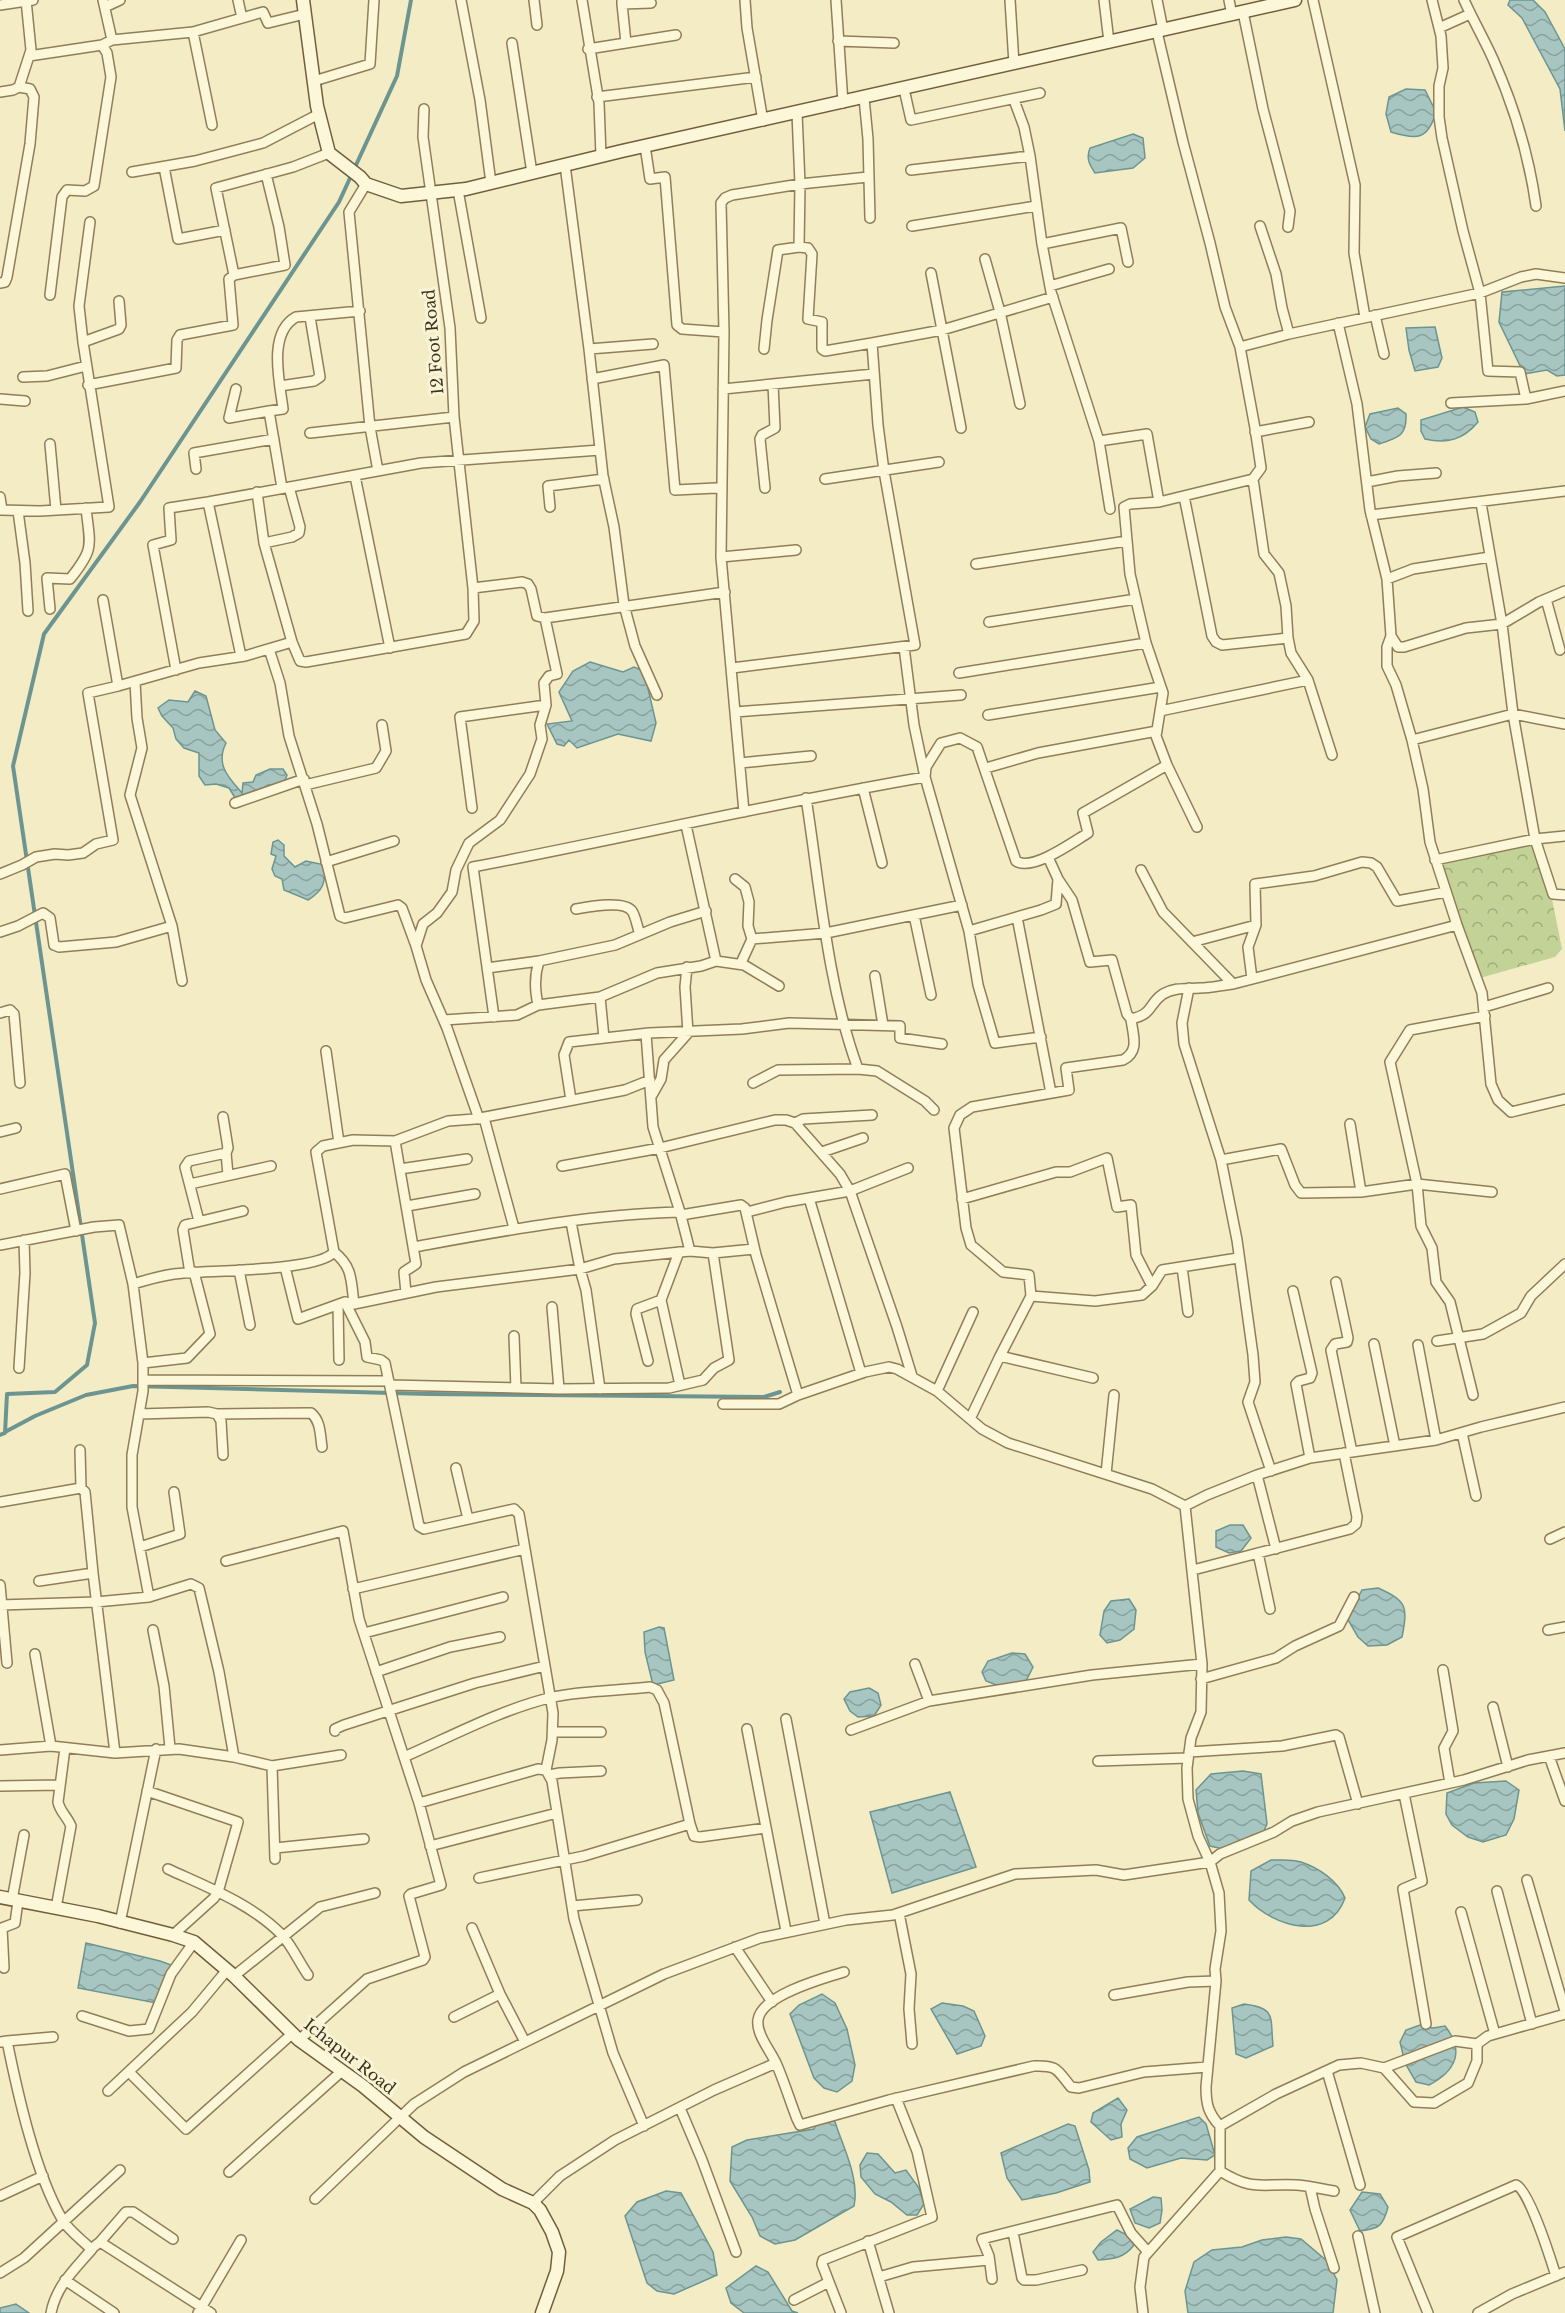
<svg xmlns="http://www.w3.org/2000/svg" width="1565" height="2313" viewBox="0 0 1565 2313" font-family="'Libre Baskerville',serif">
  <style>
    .forest { fill: url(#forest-crowns) }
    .water { fill: url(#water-waves); stroke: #6c9591; stroke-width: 1.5 }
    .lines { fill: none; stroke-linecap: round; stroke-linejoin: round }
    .stream { stroke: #6c9591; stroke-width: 4 }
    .street-casing { stroke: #907e58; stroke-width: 12 }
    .secondary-casing { stroke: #725e3b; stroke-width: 15 }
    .street { stroke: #fcf7d9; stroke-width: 9 }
    .secondary { stroke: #fcf7d9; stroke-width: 12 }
    .labels { text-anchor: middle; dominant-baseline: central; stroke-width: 6; stroke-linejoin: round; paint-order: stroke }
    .street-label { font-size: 16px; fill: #3f321e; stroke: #f9f4d5 }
  </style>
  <defs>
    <pattern id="forest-crowns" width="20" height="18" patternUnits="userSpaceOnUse" patternTransform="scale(1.5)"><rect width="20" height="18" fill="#c3d397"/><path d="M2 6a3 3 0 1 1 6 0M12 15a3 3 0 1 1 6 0" fill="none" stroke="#a0ac7b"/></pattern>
    <pattern id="water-waves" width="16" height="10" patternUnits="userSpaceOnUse" patternTransform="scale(1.5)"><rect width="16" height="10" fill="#a7c6c1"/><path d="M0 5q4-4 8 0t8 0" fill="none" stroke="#89a19c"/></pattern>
  </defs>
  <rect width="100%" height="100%" fill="#f3ecc5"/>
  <!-- forest -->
  <path class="forest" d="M1532,843L1552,899L1562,949L1555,957L1480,978L1438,862Z"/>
  <!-- water -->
  <path class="water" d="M1510,0H1533L1545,12L1565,49V131L1560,89L1522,18L1508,5Z
    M1406,89L1425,90L1436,112C1428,140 1417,140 1391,132L1386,114L1389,97Z
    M1133,134L1143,138L1145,158L1133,168L1095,173C1089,164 1086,158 1090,148Z
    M1565,286V375L1557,376L1547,370L1524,374L1499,322L1502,292Z
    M1435,327L1442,358L1438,367L1415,371L1409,350L1406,328Z
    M1463,407L1475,412L1478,422C1463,440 1447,444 1425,439L1421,431V420Z
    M1398,408L1406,414C1407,436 1398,438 1379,444L1371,439L1365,427L1370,414Z
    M590,662L623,672L634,667L644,671L656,723L651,741L618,734L577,748L569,740L564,746L557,744L547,724L572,721L559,692L573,671Z
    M195,691L206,696L215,730L226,743C215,765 229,778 242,793L243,783L253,782L256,775L270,769H283L287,775L281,791L239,804L229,788L216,784L205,785L199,776V753L184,748L176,739L173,728L162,716L158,708L169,700L188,702Z
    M278,840L284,845V856L295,867L306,861L325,865C325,883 324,890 308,900L284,890L282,879L275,876L272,869L276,856L271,854L273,842Z
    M1230,1525H1243L1251,1538L1241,1551L1229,1553L1216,1547V1531Z
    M1378,1588C1407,1601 1408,1606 1402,1637L1387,1645L1368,1646L1358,1637L1347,1618L1362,1590Z
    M1129,1599L1136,1610L1134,1629L1120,1640L1107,1643L1100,1635L1104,1611L1111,1601Z
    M659,1627L664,1628L674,1680L653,1685L645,1652L644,1632Z
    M1012,1653L1025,1654L1033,1667L1026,1681L999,1686L986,1681L982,1672L988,1661Z
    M869,1688L878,1693L881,1705L874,1716L858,1717L850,1711L844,1699L850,1692Z
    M1243,1771L1261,1774L1267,1824L1263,1833L1223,1849L1210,1846L1198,1813L1196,1790L1211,1774Z
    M1506,1781L1519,1790L1514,1819L1506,1835L1483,1842L1468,1837L1452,1825L1446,1814L1447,1793L1474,1783Z
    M950,1792L976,1867L892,1893L870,1812Z
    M1271,1860C1280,1860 1292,1859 1301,1862C1319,1868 1338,1881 1345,1898C1329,1943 1274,1927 1249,1900L1251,1871Z
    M86,1943L160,1961L171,1965L156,2003L78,1988Z
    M822,1994L835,2003L847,2029L855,2065L852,2081L837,2092L824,2088L814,2078L790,2014L799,2005Z
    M942,2003L963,2006L974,2011L985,2036L981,2046L957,2054L931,2009Z
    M1244,2004C1277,2008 1270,2017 1273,2046L1246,2058L1236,2054L1232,2008Z
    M1420,2025L1433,2028L1445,2026C1465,2051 1456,2071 1429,2085L1416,2082L1405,2063L1400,2042L1406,2030Z
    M1118,2098L1127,2110L1121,2124L1122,2137L1111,2140L1091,2122L1093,2113Z
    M1199,2117L1206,2124L1215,2155L1207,2160L1181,2158L1147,2168L1130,2159L1128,2148L1137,2137Z
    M834,2119C842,2145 860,2178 854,2206L795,2240L775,2244L760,2236L752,2217L730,2181L732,2147L747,2140L814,2129L817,2121Z
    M1068,2124L1075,2126L1089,2170L1090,2182L1056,2193L1022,2200L1007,2178L1001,2153Z
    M867,2153L878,2154L895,2173L906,2170L919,2188L924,2204L917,2215H907L891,2202L875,2194L861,2177L860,2165Z
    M666,2191L681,2193L713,2252L717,2275L674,2294L657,2291L647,2283L625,2216L637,2202Z
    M1362,2192L1380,2194L1388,2207C1383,2226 1379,2229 1360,2231L1350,2210Z
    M1153,2197L1161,2198L1162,2210L1160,2223L1149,2228L1135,2223L1130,2209Z
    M1117,2230L1127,2235L1134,2245C1124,2258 1114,2259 1098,2260L1093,2252L1101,2242Z
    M1286,2237L1301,2239L1327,2261L1337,2280L1333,2313H1188L1185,2291L1194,2262L1212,2250L1242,2247L1262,2240Z
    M756,2266L768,2272L792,2311L798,2313H744L731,2303L726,2288Z
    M16,2304L29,2313H0V2308Z"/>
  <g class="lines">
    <!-- stream -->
    <path class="stream" d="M5,1432L35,1416L86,1395L133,1386L428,1394L764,1397L780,1392
      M0,1435L5,1433L7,1394L55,1392L87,1365L95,1323L13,766L44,634L140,502L339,202L397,76L411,0"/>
    <defs>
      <path id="street" d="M103,0L112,40
        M238,0L242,18
        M461,0L480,100L491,183
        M534,0L537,25
        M582,0L599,103L601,156
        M622,0V4L651,3
        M745,0L747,28L763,121
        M836,0L843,103
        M1010,0L1014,64
        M1104,0L1109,42
        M1157,0L1163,30
        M1229,0L1232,15
        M1313,0L1355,185L1354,253L1365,317
        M1432,0L1441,36L1443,68L1439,86V117L1442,138L1463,231L1480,293L1488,371L1520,372L1526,399
        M1464,0C1473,20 1484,39 1493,59C1514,106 1529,156 1536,206
        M622,4L626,43
        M0,5L33,0
        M105,7L120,0
        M1243,12L1263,109L1290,211L1288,227
        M1439,28L1470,14
        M193,32L212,125
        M1157,32L1183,142L1210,243L1225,307L1240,347
        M838,41L894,43
        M512,43L532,173
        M588,49L676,35
        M29,56L102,45L112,40L193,32L263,12L268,23L305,14
        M314,81L370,64L374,0
        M904,89L911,120L1040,93
        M0,92L13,90L19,87L31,50L26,0
        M597,97L756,77
        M864,98L868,139L870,218
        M1014,100L1024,127L1030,156L1042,244L1051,292L1099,441L1147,434L1159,502
        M797,113L800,184L799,247L808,248L812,254L808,319L822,322V349L825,351L872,343
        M645,146L650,179L665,177L677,325L682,329L724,332
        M565,165L589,349L603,476L614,527L624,605L635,646L657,695
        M164,167L178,239L225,230
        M911,170L1030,156
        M132,172L195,161L263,143L319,114
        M366,184L349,212L370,427L378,471
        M458,190L481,318
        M912,226L1036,206
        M1260,226L1276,274L1282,308L1289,334
        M1042,244L1121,228L1128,262
        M985,259L1000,312L1020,404
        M931,273L961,428
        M234,275L216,188L293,167L329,153
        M0,283L5,282L7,277L30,144L34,97L30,89L19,87
        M1050,286L1109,269
        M50,295L62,197L67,190L85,191L94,186L111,77L107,53L102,45
        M1375,315L1384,354
        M1338,323L1357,404L1370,510L1387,579L1391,636L1398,647H1404L1466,628L1502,624L1539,602L1565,591
        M83,342L79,306L90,222
        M589,349L653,344
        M764,349L767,320L778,250L799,247
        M23,377L47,376L86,366
        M592,379L664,365L675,490L716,488L722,490
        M88,385L176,368L177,340L180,335L233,325L229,279L234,275L285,265L279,227L266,174
        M280,386L314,381L320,377L310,317
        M236,389L229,418L269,411
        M723,389L874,374
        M0,399L25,401
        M1451,403L1526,399L1565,391
        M1255,432L1309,422
        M310,433L454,417
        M1099,441L1110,509
        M50,444L56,510
        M196,469L194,453L274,439
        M355,476L390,648
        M825,479L939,462
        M1253,479L1264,554L1279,573L1286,606L1288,638L1291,653L1308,680L1332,755
        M1367,482L1398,476L1436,473
        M282,488L269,411L283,409C280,383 267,333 296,317L360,311
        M765,488L760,439L762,435L775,428L773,384
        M257,492L264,543L292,642L300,661L306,662L466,634L474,621L473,588L454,417L450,328L423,137L424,109
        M1184,496L1212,636L1216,642L1222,645L1288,638
        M0,497L2,510
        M1481,503L1502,624L1513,714L1535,839L1553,894L1565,895
        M550,507L548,486L604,479
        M0,510L40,511L109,507L83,342L119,329L121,325L119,301
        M18,511L25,563L28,611
        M1371,515L1565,491
        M264,543L292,537L299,533L300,527L289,487
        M721,557L796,550
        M976,564L1127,541
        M1387,579L1413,569L1490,557
        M473,588L522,582L528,584L531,589L537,616L545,618L725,592
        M1546,599L1560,650
        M50,609L47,578L70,579C95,548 90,546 86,508
        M989,622L1136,599
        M1391,636L1387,647V666L1396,685L1412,740L1423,789L1430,842L1457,925L1482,993L1491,1084L1498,1100L1511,1112L1565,1099
        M904,647L914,725L925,777L969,931L978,985L995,1043L1041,1037
        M269,649L280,683L289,736L317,824L340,916L345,918L398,905L402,908L416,946
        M241,656L208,502L421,463L600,450
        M732,668L915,645L884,471L878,425L872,343L942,330L1053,297
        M176,670L153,545L171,540L169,508L208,502
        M959,673L1146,643
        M135,682L137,718L142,748L130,795L172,926L182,981
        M118,686L199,663L245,656L292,642
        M1160,711L1308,680
        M735,712L961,695
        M988,715L1161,687
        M1412,740L1513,714L1565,724
        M740,763L811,756
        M986,768L1038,753L1157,731
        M305,785L376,768L386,751L382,725
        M863,788L882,863
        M806,798C820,887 827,984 858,1069
        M235,803L304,779
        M472,808L460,717L546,705L544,683L549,676L557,674L545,618
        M744,812L721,557L724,332L721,203L725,198L732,195L800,184L868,177
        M686,825L716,961
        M1197,827L1167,765L1156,736L1163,693L1146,643L1130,574L1124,507L1130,504L1159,502L1253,479L1261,468L1255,428L1240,347L1289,334L1480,293L1521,277L1536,274L1565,278
        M1048,857L1058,879L1072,900L1090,962L1112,960L1127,1014L1131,1019
        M1435,860L1535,839L1565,836
        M326,862L394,841
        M1141,870L1163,912L1233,984
        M0,874L22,865L36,857L55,854L68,855L83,853L96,844L113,840L88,693L118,686L103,600
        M735,879L745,887L749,902L748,926L752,939L741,963
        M576,909C587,907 624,900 632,911C636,917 637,927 640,934
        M914,915L931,995
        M1017,917L1051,1093
        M969,931L1041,910L1056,904L1058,879
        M0,932L18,926L43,913L50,918L54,945L59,947L116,942L172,926
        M752,939L826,933L962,905
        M1192,942L1256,925
        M487,968L539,961
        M875,976L883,1025
        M1252,979L1248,947L1256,925L1255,884L1314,876L1362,862L1371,863L1377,867L1397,901L1446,892
        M1189,988L1182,1023L1184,1044L1221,1160
        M600,997L604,1038
        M538,1005C535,990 534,977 539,961L615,945L670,922L706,911
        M1484,1007L1548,988
        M0,1013L10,1010L14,1014L20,1083
        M494,1017L473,867C624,838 774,803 925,777L926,767L941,743L960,738L977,747L1016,861C1032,872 1073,842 1088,833L1083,813L1167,765
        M444,1020L517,1015L538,1005L600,997L657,973L701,966L716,961L744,965L779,986
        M326,1051L339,1143
        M753,1083L778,1070L858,1069L877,1071L925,1101L934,1110
        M652,1095L661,1079L664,1060L688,1033L685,987L687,967
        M571,1100L564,1055L569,1042L649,1033L742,1029L789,1023L900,1026V1038L942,1044
        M484,1118L514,1228
        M479,1119L447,1028L426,980L416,946L423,924L437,913L452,892L456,870L469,843L500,820L530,774L542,739L540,725L546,705
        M795,1123L803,1119L872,1115
        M1350,1124L1361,1192
        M0,1132L16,1128
        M395,1141L416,1264L404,1272L406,1293
        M822,1152L863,1138
        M226,1153L228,1175
        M562,1166L660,1148L775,1120H786L795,1123L840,1174L850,1191L897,1327L912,1376
        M400,1169L467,1159
        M190,1184L271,1166
        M0,1189L65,1174L76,1231
        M809,1198L861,1373
        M962,1199L1056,1172H1070L1107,1158L1117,1207L1131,1205L1136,1255L1152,1286
        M407,1206L475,1194
        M747,1212L786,1202L850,1191L908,1168
        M681,1215L741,1205L745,1208L756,1255L798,1395
        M199,1221L185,1167L189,1161L226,1153L228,1148L223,1117
        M571,1222L580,1269L586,1290L600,1389
        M0,1245L94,1227L119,1225L133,1284C146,1280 160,1276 174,1274C204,1270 318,1272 334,1252L316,1152L323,1146L353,1140L395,1141L448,1121L475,1119L625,1090L650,1080
        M414,1247C502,1231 591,1214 680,1212
        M334,1252C353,1267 351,1281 354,1304
        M679,1252L661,1300L680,1385
        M713,1253L754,1249
        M1238,1258L1162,1270L1152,1286L1142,1295L1095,1301L1031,1296L1029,1275L1003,1272L971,1245L966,1228L954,1128L960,1115L972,1107L1069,1090L1066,1068L1123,1060C1140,1051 1133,1036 1131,1019C1154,1014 1148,1004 1163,994C1175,987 1187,989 1200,988C1211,988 1222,985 1233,984L1457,925
        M285,1267L298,1319L345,1302L354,1304L436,1287L580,1269L614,1259L690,1251
        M1182,1267L1188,1312
        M239,1270L250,1325
        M190,1273L183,1230L185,1225L243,1211
        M1336,1282L1348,1338L1347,1342L1335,1344L1331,1350L1352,1452
        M133,1284L143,1363
        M1293,1291L1312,1373L1310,1378L1299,1381L1296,1384L1310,1458
        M1031,1296L1000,1356L1093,1378
        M345,1302L365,1342L367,1357L381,1360L385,1363L419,1526L424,1529L514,1509L519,1514L553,1713L552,1740L546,1770
        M338,1305L339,1360
        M552,1307L559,1389
        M514,1336L516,1388
        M1437,1341L1483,1334L1521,1313L1531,1296L1565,1264
        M1374,1344L1395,1446
        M1418,1345L1436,1440
        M648,1361L636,1314L637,1309L661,1300
        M19,1368L25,1273L24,1240
        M143,1380L389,1381
        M390,1385L559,1389L669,1388L703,1380L714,1368L729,1360L713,1253L690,1251L680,1212L653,1127L646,1034
        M937,1391L973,1312
        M1473,1395L1450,1302L1436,1282L1432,1248L1421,1226L1417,1184L1390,1062L1410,1030L1485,1016
        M723,1404H779L798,1395L865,1372L889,1367L897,1369L937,1391L982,1429L1008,1443L1152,1489L1185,1506
        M139,1414L208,1412L217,1414L221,1421L223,1455
        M217,1414L311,1413C321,1421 320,1435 322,1447
        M970,1419L1000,1356
        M1462,1433L1476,1496
        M80,1450L81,1488L85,1492L93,1573
        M456,1468L468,1519
        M1271,1471L1248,1402L1255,1382L1253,1355L1237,1240L1221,1160L1281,1149L1295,1185L1301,1193L1361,1192L1417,1184L1492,1192
        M1106,1474L1114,1395
        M1257,1475L1276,1549
        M0,1502L81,1488
        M1185,1506L1202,1664L1201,1712L1191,1738L1187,1768L1188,1799L1198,1836L1210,1862L1219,1893L1221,1931L1215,1969L1216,1981L1206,2087C1206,2104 1208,2113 1220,2126L1276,2094L1339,2065L1361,2063L1384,2068L1414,2102L1434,2103L1468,2083L1477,2061V2044L1488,2036L1565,2014
        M1185,1506L1207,1495L1257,1475L1310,1458L1436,1440L1481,1427L1565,1407
        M1550,1539L1565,1532
        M140,1547L180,1534L174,1492
        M1258,1553L1270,1609
        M226,1561L343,1531L359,1619L419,1803L441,1885L411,1894L409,1896L425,1957L423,1960L367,1979L299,2040
        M1193,1570L1350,1529L1356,1524L1357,1517L1344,1453
        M39,1581L93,1573L115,1753
        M0,1585L7,1663
        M353,1589L525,1549
        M149,1597L191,1584L199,1588L219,1672L234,1757
        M0,1605L96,1602L149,1597L132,1507V1455L143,1391V1363L187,1358L210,1334L194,1272
        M153,1630L164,1686L170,1748
        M1548,1630L1565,1627
        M364,1633L503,1597
        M35,1654L51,1746
        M915,1664L929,1701
        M1443,1670L1453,1731L1444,1748L1450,1783
        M376,1672L450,1647L500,1637
        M1201,1679L1276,1658L1295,1646L1339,1626L1354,1597
        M1493,1707L1508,1767
        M786,1719L825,1924
        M747,1729L786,1931
        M851,1730L929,1701L1092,1675L1202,1664
        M335,1731V1729L344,1725L475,1683L545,1666
        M553,1732H601
        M0,1750L51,1746L115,1753L179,1749L234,1757L272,1766L341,1755
        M1189,1752L1282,1746L1336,1735L1339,1737L1358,1804
        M1549,1756L1565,1801
        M404,1757C452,1736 502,1709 553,1697C585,1690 618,1691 650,1687L657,1690L664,1703L690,1824L694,1836L700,1837L766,1828
        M1098,1761L1188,1758
        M272,1766L275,1859
        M549,1775L560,1773L601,1771
        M0,1786L60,1785
        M147,1791L238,1822L218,1892L214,1898L173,1935
        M1404,1794L1422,1881L1403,1889L1426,2024
        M419,1803L538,1769L546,1770L552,1781L574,1919L613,2053L644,2126
        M430,1846L557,1813
        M275,1848L364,1839
        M168,1869C207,1887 252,1904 282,1935C292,1946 299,1962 308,1975
        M479,1878L584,1856L690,1824
        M1527,1880L1565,2011
        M1497,1891L1532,2024
        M12,1900L24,1835
        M572,1906L637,1900
        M56,1908L71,1826C67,1816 60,1812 58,1802L65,1748
        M1461,1912L1495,2034
        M899,1913L911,1974L909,2009L912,2044
        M120,1923L156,1749
        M472,1928L500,1994L525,2042
        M735,1947L772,2002
        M4,1968L2,1928L15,1923L18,1901
        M844,1972C824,1978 761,1995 758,2020C756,2034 770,2050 776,2063C784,2081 790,2101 797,2119L800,2125L889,2100L1034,2066C1058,2065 1057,2070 1071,2087L1079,2088L1144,2072L1207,2067
        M234,1976L320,1907L375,1893
        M1114,1995L1188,1982L1216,1981
        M82,2016L129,2031L149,2029L171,1974L194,1942
        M454,2017L500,1994
        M7,2041L53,2037
        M0,2042L7,2041C18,2095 35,2172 62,2219C68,2230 82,2240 91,2249L100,2242L126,2212H133L173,2239
        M1384,2068L1455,2041L1477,2044
        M1327,2071L1360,2185
        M129,2072L186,2129L293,2033
        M108,2091L192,2012L227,1970
        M680,2108L702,2160L736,2252
        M1220,2171C1254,2192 1261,2183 1297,2185C1309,2186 1322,2189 1334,2191
        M229,2172L342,2071
        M1310,2187L1315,2209L1334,2268
        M0,2196L43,2176
        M315,2199L414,2104L464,2072L664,1974L760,1938L846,1920L893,1915L1015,1874L1096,1870L1124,1875L1210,1862L1220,1854L1274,1832L1292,1821L1318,1812L1464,1780L1528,1760L1565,1753
        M533,2203L560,2176L615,2140L714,2090L776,2063
        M1013,2232L1022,2278L1024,2280H1036L1082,2270
        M1358,2236L1375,2313
        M868,2241L889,2313
        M100,2242L211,2313
        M0,2273L24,2258L120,2170
        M879,2277L913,2267L989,2260
        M992,2279L989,2256L982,2239L1117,2205L1131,2233L1148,2252
        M65,2280L114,2313
        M794,2300L829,2282
        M51,2313C56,2286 75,2269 92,2249
        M198,2313L241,2240
        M841,2313L822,2264L823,2260L932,2217L917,2151L896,2098
        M1143,2313L1140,2287L1144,2257L1220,2171V2126
        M1428,2313L1397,2237L1516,2185C1529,2189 1551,2260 1556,2276
        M1478,2313L1512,2294L1565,2272"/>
      <path id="secondary" d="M303,0L317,106L329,153L360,177L366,184L401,196L466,189L622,151L1295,0
        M0,1897L98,1916L173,1935L194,1942L234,1976L299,2040L363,2086L424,2137L502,2189L533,2203L540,2210L552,2232L559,2252L557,2271L542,2313"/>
    </defs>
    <!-- street casing -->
    <use href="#street" class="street-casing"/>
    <!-- secondary casing -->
    <use href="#secondary" class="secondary-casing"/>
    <!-- street -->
    <use href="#street" class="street"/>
    <!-- secondary -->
    <use href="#secondary" class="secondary"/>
  </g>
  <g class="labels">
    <!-- street labels -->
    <g class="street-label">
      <text transform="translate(433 342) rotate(-95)">12 Foot Road</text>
      <text transform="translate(350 2056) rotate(38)">Ichapur Road</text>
    </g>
  </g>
</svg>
